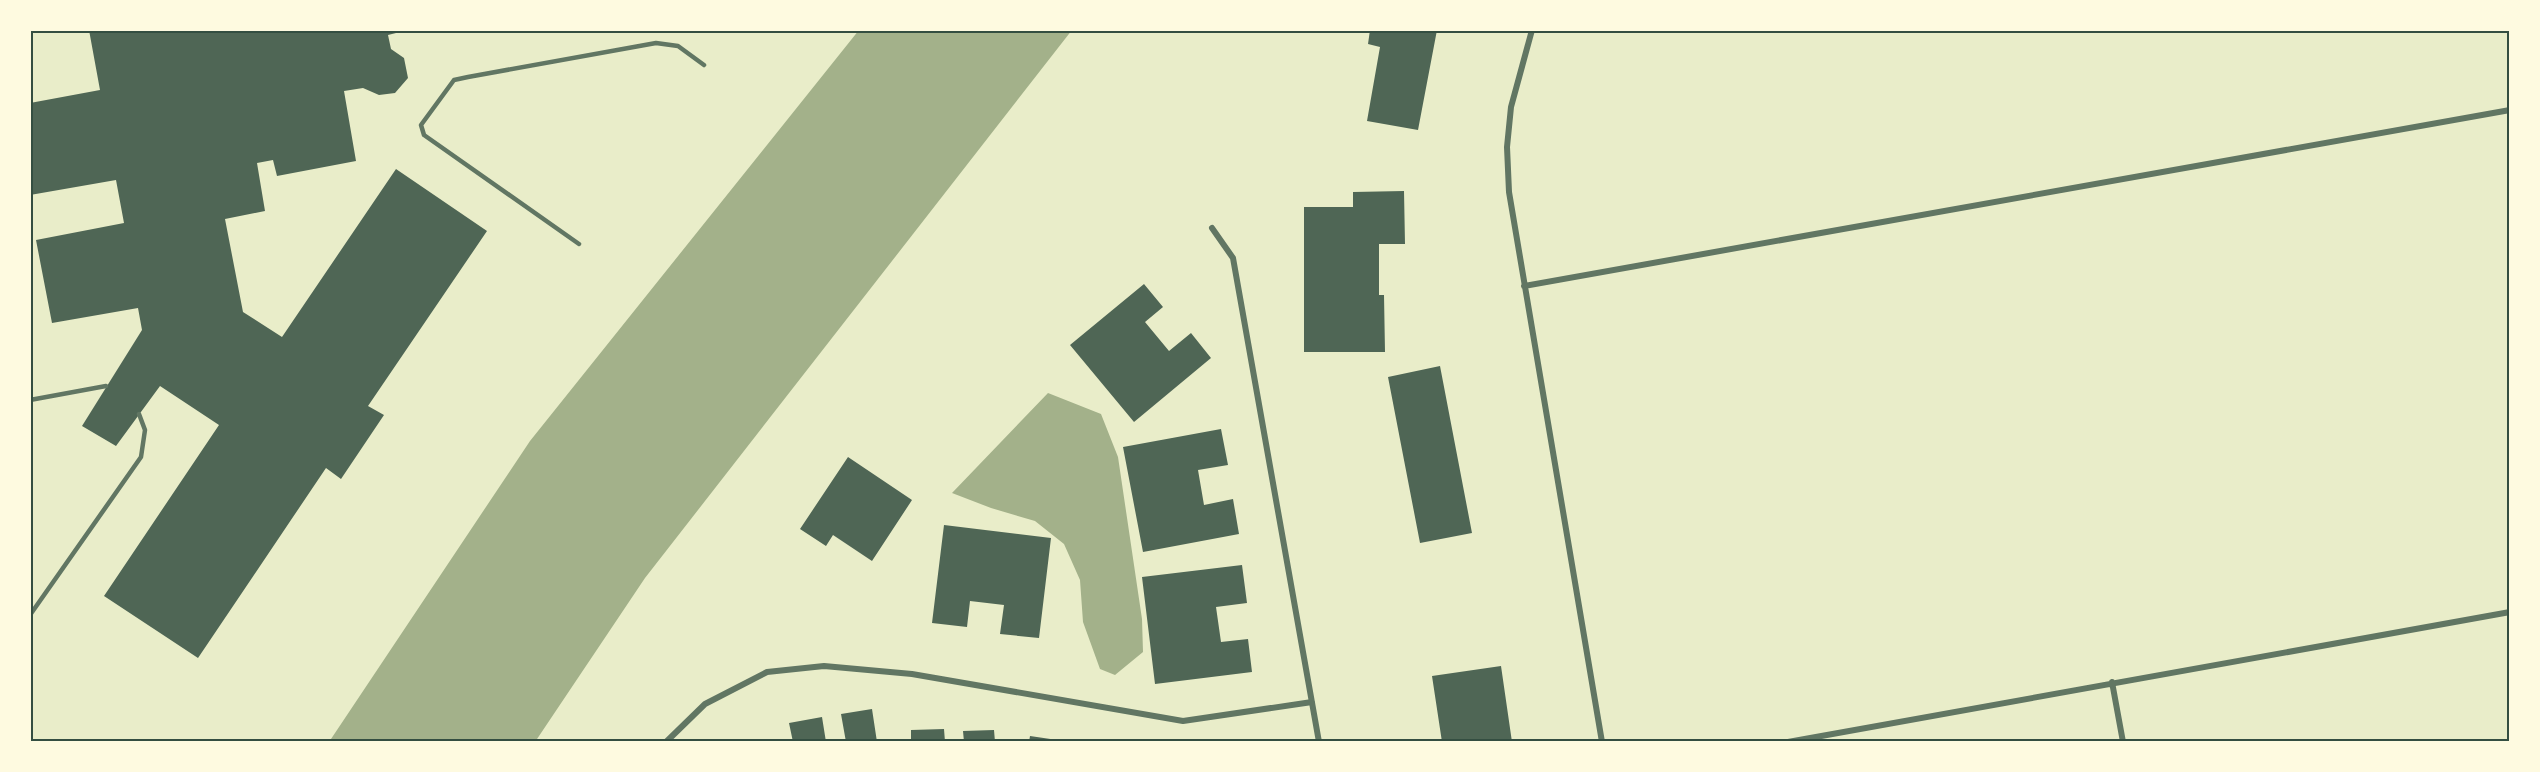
<svg xmlns="http://www.w3.org/2000/svg" width="2540" height="772" viewBox="0 0 2540 772" font-family="'Exo 2',sans-serif">
  <style>
    .water { fill: #a3b18a }
    .building { fill: #4f6655 }
    .lines { fill: none; stroke-linecap: round; stroke-linejoin: round }
    .service { stroke: #617663; stroke-width: 4.5 }
    .minor { stroke: #617663; stroke-width: 6 }
    .neatline { fill: none; stroke: #344e41; stroke-width: 2 }
  </style>
  <rect width="100%" height="100%" fill="#e9edc9"/>
  <!-- water -->
  <path class="water" d="M859,30H1072L645,578L535,742H329L530,441Z
    M1048,393L1101,414L1118,457L1142,619L1143,652L1115,675L1100,669L1083,622L1080,580L1064,544L1035,521L991,508L952,493Z"/>
  <!-- building -->
  <path class="building" d="M89,30H408L388,35L391,49L404,58L408,78L395,93L379,95L363,88L344,91L356,161L277,176L273,160L257,163L265,211L225,219L243,312L282,337L396,169L487,231L368,406L384,415L341,479L326,468L198,658L104,596L219,425L160,386L116,446L82,426L142,330L138,308L52,323L36,240L124,223L116,180L30,195V103L100,90Z
    M1370,30H1437L1418,130L1367,121L1380,47L1368,44Z
    M1404,191L1405,244H1379V295H1384L1385,352H1304V207H1353V192Z
    M1144,284L1163,307L1145,322L1169,351L1191,333L1211,358L1134,422L1070,345Z
    M1440,366L1472,533L1420,543L1388,377Z
    M1221,429L1228,465L1198,470L1204,505L1233,499L1239,534L1143,552L1123,447Z
    M848,457L912,500L872,561L833,535L826,546L800,529Z
    M944,525L1051,538L1039,638L1000,634L1004,605L970,601L967,627L932,623Z
    M1242,565L1247,603L1216,607L1221,642L1248,639L1252,672L1155,684L1142,577Z
    M1501,666L1512,742H1442L1432,676Z
    M872,709L877,742H846L841,714Z
    M822,717L826,742H793L789,723Z
    M944,729L945,742H911V730Z
    M994,730L995,742H964L963,731Z
    M1030,736L1064,741V742H1029Z"/>
  <g class="lines">
    <!-- service -->
    <path class="service" d="M579,244L424,135L421,125L454,80L468,77L656,43L678,46L704,65
      M30,400L106,386
      M30,615L141,457L145,430L139,414"/>
    <!-- minor -->
    <path class="minor" d="M1532,30L1511,107L1507,147L1509,192L1602,742
      M1212,228L1233,258L1319,742
      M1524,286L2510,110
      M2112,682L2123,742
      M666,742L705,704L767,672L824,666L912,674L1183,721L1312,702
      M1788,742L2510,612"/>
  </g>
  <!-- border -->
  <rect width="2540" height="772" fill="none" stroke="#fefae0" stroke-width="63"/>
  <rect x="32" y="32" width="2476" height="708" class="neatline"/>
</svg>
